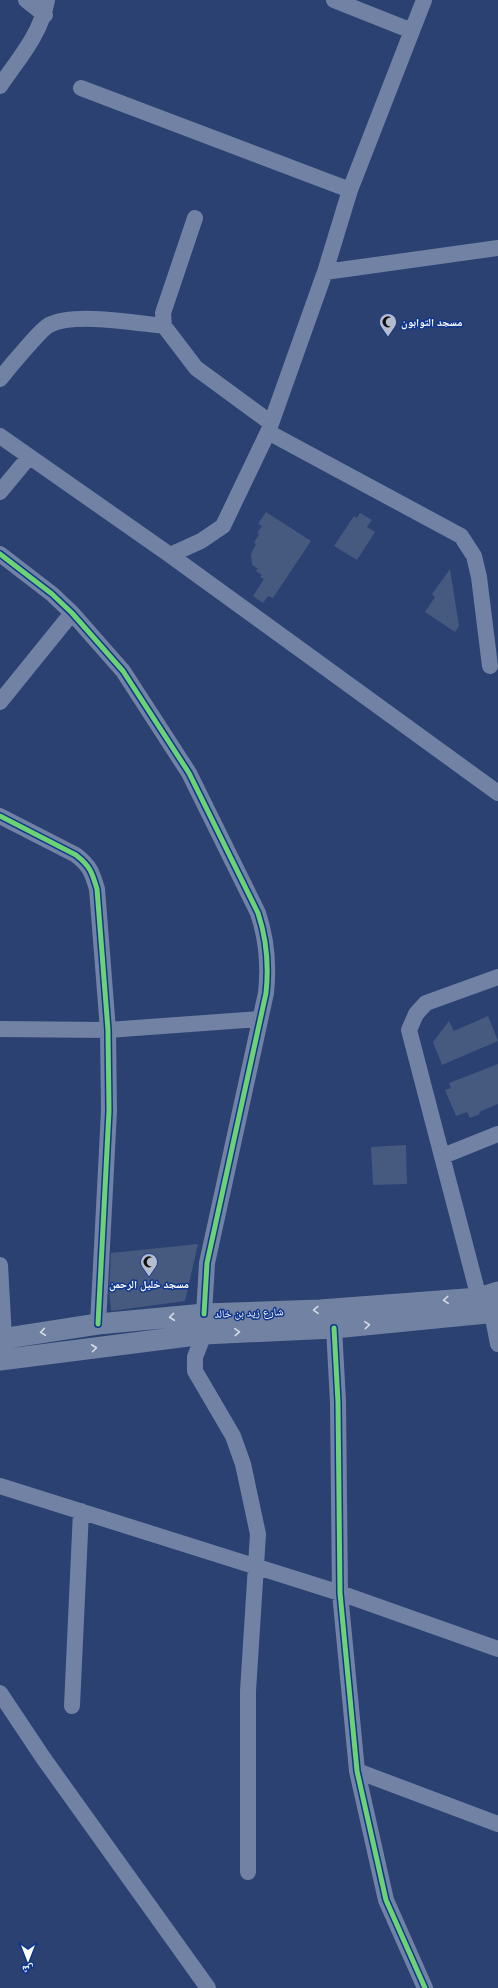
<svg xmlns="http://www.w3.org/2000/svg" width="498" height="1988" viewBox="0 0 498 1988" font-family="'Nunito Sans','Noto Naskh Arabic',sans-serif">
  <style>
    .building { fill: #46597f }
    .lines { fill: none; stroke-linecap: round; stroke-linejoin: round }
    .minor { stroke: #7282a5; stroke-width: 16 }
    .major { stroke: #7282a3; stroke-width: 21 }
    .cycleway-casing { stroke: #0e368e; stroke-width: 8 }
    .cycleway { stroke: #6cd273; stroke-width: 5 }
    .oneway { stroke: #d5dae3 }
    .labels { text-anchor: middle; dominant-baseline: central; stroke-width: 3; stroke-linejoin: round; paint-order: stroke }
    .poi-label { font-size: 11px; font-weight: bold; fill: #fff; stroke: #0e368e; text-anchor: start }
    .street-label { font-size: 11px; fill: #fff; stroke: #0e368e }
  </style>
  <rect width="100%" height="100%" fill="#2b4171"/>
  <!-- building -->
  <path class="building" d="M266,512L311,541L273,598L268,596L263,603L253,596L264,579L260,577L262,575L256,571L258,569L252,565L251,554L256,544L254,543L259,534L257,533L262,526L258,524Z
    M360,513L372,520L367,527L375,532L357,560L334,546L354,516L357,518Z
    M450,569L459,626L455,632L425,612L435,597L432,594Z
    M488,1016L498,1041L442,1065L433,1042L449,1021L454,1031Z
    M498,1064V1104L479,1112L480,1114L470,1118L467,1112L456,1116L445,1090L451,1088L449,1083Z
    M406,1145L407,1184L373,1185L371,1147Z
    M198,1244L185,1301L111,1311L109,1290L111,1253Z"/>
  <g class="lines">
    <!-- minor -->
    <path class="minor" d="M26,0L45,15
      M334,0L412,31
      M424,0L350,190L325,272L498,248
      M0,86C19,58 41,34 47,0
      M81,88L350,190
      M195,218L163,313L164,326L196,368L271,423
      M0,379C8,369 41,329 49,325C75,312 135,323 164,326
      M268,432L461,536L474,556L479,577L490,666
      M0,436L170,555L201,541L223,526L268,432L325,272
      M0,492L29,457
      M0,554L52,594L72,613L123,671L189,773L258,913C267,940 269,965 266,993L207,1263L204,1314
      M170,555L498,793
      M0,702L72,613
      M0,816L76,855C90,866 92,872 97,889L108,1030L109,1111L98,1324
      M0,1029L108,1030L260,1019
      M443,1156L498,1134
      M0,1265L4,1338
      M479,1298L409,1030L416,1014L426,1003L498,977
      M492,1313L498,1344
      M334,1328L338,1402L340,1593L357,1771L386,1900L425,1988
      M204,1334L195,1357V1371L233,1436L243,1464L258,1534L248,1691V1872
      M0,1486L340,1593L498,1649
      M0,1693L44,1759L208,1988
      M72,1706L81,1511
      M357,1771L498,1824"/>
    <!-- major -->
    <path class="major" d="M0,1339L98,1324L204,1314L320,1310L479,1298L498,1292
      M0,1360L204,1334L334,1328L498,1312"/>
    <defs>
      <path id="cycleway" d="M0,554L52,594L72,613L123,671L189,773L258,913C267,940 269,965 266,993L207,1263L204,1314
        M0,816L76,855C90,866 92,872 97,889L108,1030L109,1111L98,1324
        M334,1328L338,1402L340,1593L357,1771L386,1900L425,1988"/>
    </defs>
    <!-- cycleway casing -->
    <use href="#cycleway" class="cycleway-casing"/>
    <!-- cycleway -->
    <use href="#cycleway" class="cycleway"/>
  </g>
  <!-- one-way arrows -->
  <defs><path id="oneway-chevron" d="M-2-3.5L2.5 0L-2 3.5" fill="none" stroke-width="1.6" stroke-linecap="round" stroke-linejoin="round"/></defs>
  <g class="oneway">
    <use href="#oneway-chevron" transform="translate(446 1300) rotate(175)"/>
    <use href="#oneway-chevron" transform="translate(316 1310) rotate(178)"/>
    <use href="#oneway-chevron" transform="translate(172 1317) rotate(174)"/>
    <use href="#oneway-chevron" transform="translate(367 1325) rotate(-5)"/>
    <use href="#oneway-chevron" transform="translate(43 1332) rotate(172)"/>
    <use href="#oneway-chevron" transform="translate(237 1332) rotate(-3)"/>
    <use href="#oneway-chevron" transform="translate(94 1348) rotate(-7)"/>
  </g>
  <!-- icons -->
  <defs>
    <symbol id="mosque-pin" viewBox="-11 -11 22 30"><path d="M0 17L-7.5 6A9.5 9.5 0 1 1 7.5 6Z" fill="#b5bccd" stroke="#0e368e"/><path d="M3.5-4.9A6 6 0 1 0 3.5 4.9A5 5 0 1 1 3.5-4.9Z" fill="#111"/></symbol>
  </defs>
  <g fill-rule="evenodd">
    <use href="#mosque-pin" x="378" y="312" width="20" height="27"/>
    <use href="#mosque-pin" x="139" y="1252" width="20" height="27"/>
  </g>
  <g class="labels">
    <!-- poi labels -->
    <g class="poi-label">
      <text x="401" y="322">مسجد التوابون</text>
      <text x="149" y="1284" text-anchor="middle">مسجد خليل الرحمن</text>
    </g>
    <!-- street labels -->
    <g class="street-label">
      <text transform="translate(249 1313) rotate(-2)">شارع زيد بن خالد</text>
    </g>
  </g>
  <!-- north arrow -->
  <g transform="translate(28 1960) rotate(180)" stroke="#0e368e" stroke-width="3" paint-order="stroke">
  <path d="M0-3L7 15L0 10L-7 15Z" fill="#ffffff"/>
  <text y="-6" font-size="11" font-weight="bold" text-anchor="middle" fill="#ffffff">ش</text>
  </g>
</svg>
